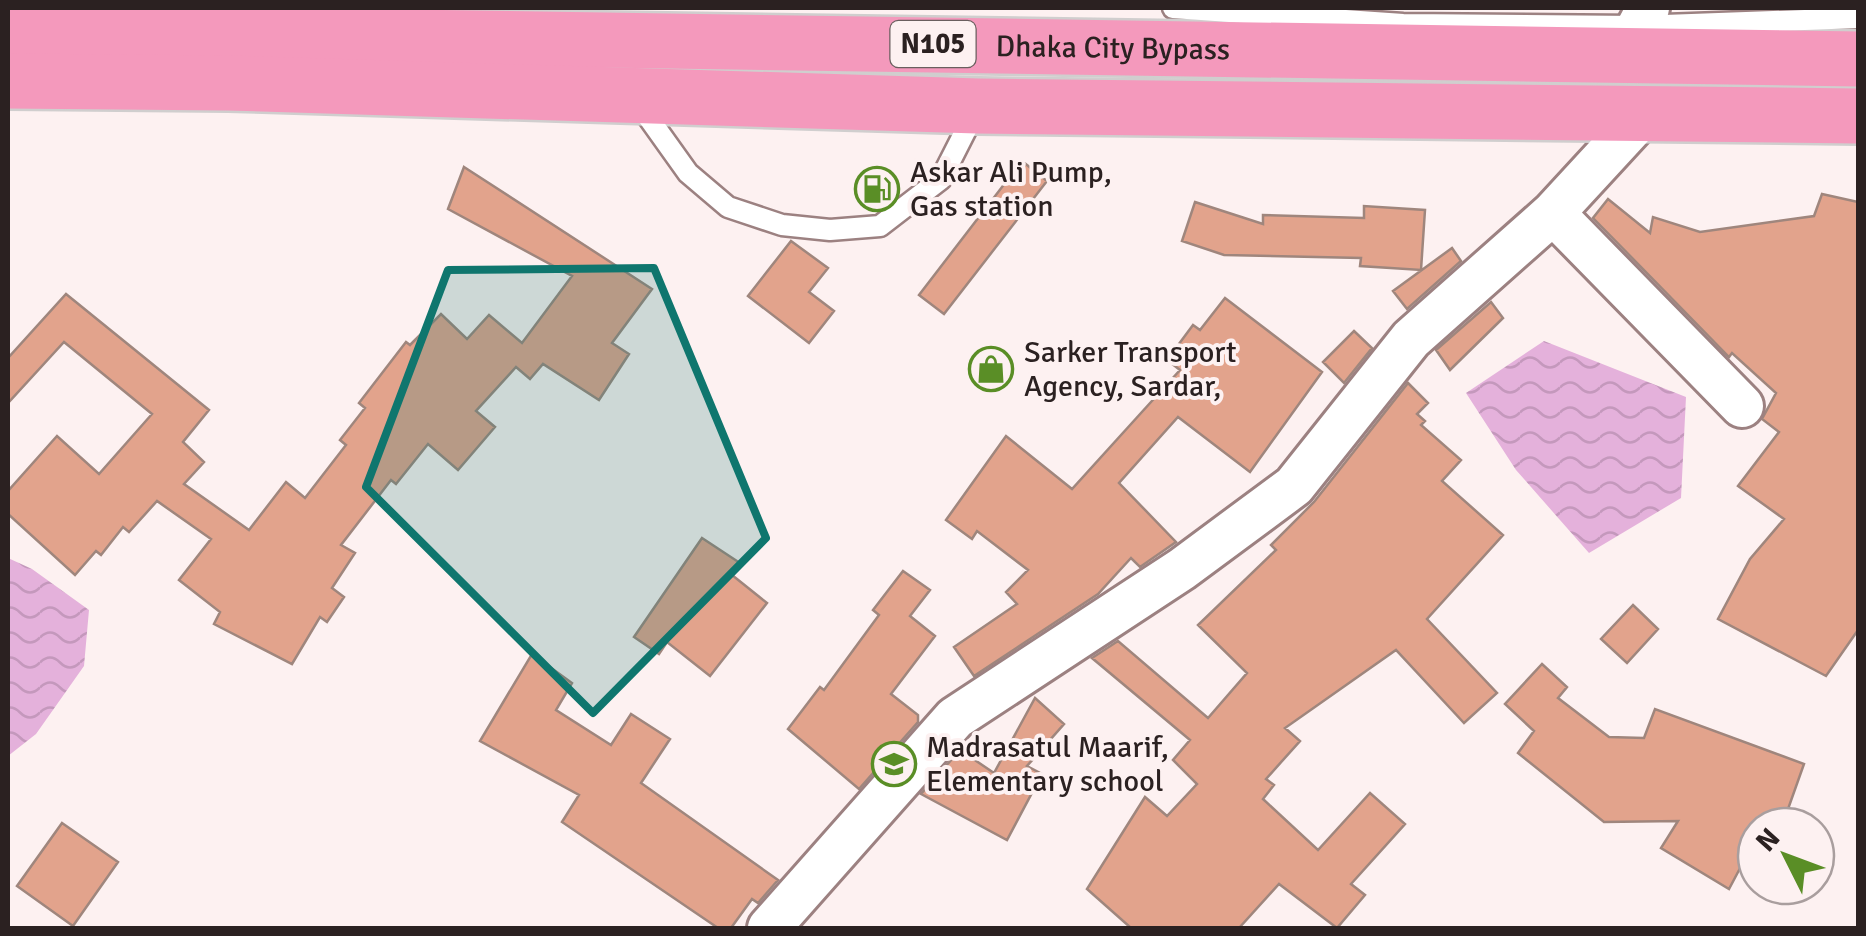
<svg xmlns="http://www.w3.org/2000/svg" width="1866" height="936" viewBox="0 0 1866 936" font-family="Signika,sans-serif">
  <style>
    .water { fill: url(#water-waves) }
    .building { fill: #e2a38c; stroke: #9f867d; stroke-width: 2.5 }
    .lines { fill: none; stroke-linecap: round; stroke-linejoin: round }
    .lane-casing { stroke: #9c8181; stroke-width: 25 }
    .street-casing { stroke: #9c8181; stroke-width: 48 }
    .highway-casing { stroke: #d0cece; stroke-width: 60 }
    .lane { stroke: #fff; stroke-width: 20 }
    .street { stroke: #fff; stroke-width: 42 }
    .highway { stroke: #f499bc; stroke-width: 55 }
    .marked { fill: #0f766e; fill-opacity: 0.2; stroke: #0f766e; stroke-width: 8; stroke-linejoin: round }
    .labels { text-anchor: middle; dominant-baseline: central; stroke-width: 8; stroke-linejoin: round; paint-order: stroke }
    .shield { fill: #fdf1f1; stroke: #6a5f5f; stroke-width: 2.5 }
    .shield-label { font-size: 28px; font-weight: bold; fill: #2b2121 }
    .street-label { font-size: 30px; fill: #2b2121; stroke: #fdf1f1 }
    .poi-label { font-size: 30px; fill: #2b2121; stroke: #fdf1f1; text-anchor: start }
  </style>
  <defs>
    <pattern id="water-waves" width="16" height="10" patternUnits="userSpaceOnUse" patternTransform="scale(2.5)"><rect width="16" height="10" fill="#e4b1db"/><path d="M0 5q4-4 8 0t8 0" fill="none" stroke="#c498bc"/></pattern>
  </defs>
  <rect width="100%" height="100%" fill="#fdf1f1"/>
  <!-- water -->
  <path class="water" d="M1544,341L1686,397L1681,498L1589,553L1516,470L1466,393Z
    M8,558L32,569L89,610L84,666L36,734L8,756Z"/>
  <!-- building -->
  <path class="building" d="M1022,161L1047,181L944,314L919,295Z
    M464,167L652,289L612,343L629,354L599,400L543,364L530,379L516,367L476,411L495,427L458,470L428,444L396,484L391,480L341,545L355,553L332,588L344,597L327,622L320,617L292,664L214,624L220,612L179,580L211,539L157,501L129,532L123,527L101,555L96,551L75,575L8,514V491L57,436L99,474L152,414L64,342L8,403V358L66,294L209,410L183,442L204,462L184,484L249,530L286,482L305,498L346,445L340,440L365,408L359,403L406,342L410,345L441,314L467,339L489,315L522,343L572,276L448,209Z
    M1822,194L1858,202V630L1826,676L1718,619L1750,559L1784,519L1738,486L1779,432L1762,419L1776,393L1732,353L1729,357L1593,218L1608,199L1650,233L1653,217L1700,232L1814,216Z
    M1195,202L1263,224V215L1364,218V206L1425,210L1421,270L1360,266L1361,258L1224,255L1182,241Z
    M791,241L828,268L809,292L834,311L809,343L748,296Z
    M1452,248L1461,261L1407,309L1393,291Z
    M1225,298L1322,372L1250,472L1178,417L1119,483L1176,542L1140,567L1131,558L1098,594L974,676L954,647L1017,604L1006,592L1028,570L977,531L972,539L946,520L1006,436L1072,489L1180,370L1167,360L1193,325L1200,330Z
    M1491,302L1503,318L1450,370L1436,350Z
    M1354,331L1372,348L1344,383L1323,362Z
    M1408,383L1428,403L1417,414L1425,421L1421,425L1461,460L1442,481L1503,535L1427,619L1497,693L1464,723L1396,650L1285,728L1300,741L1266,779L1274,785L1263,799L1318,850L1370,793L1405,824L1351,884L1365,895L1337,928L1279,884L1239,928H1131L1087,889L1145,797L1167,816L1197,784L1173,760L1190,740L1092,658L1118,641L1208,718L1247,673L1198,625L1276,550L1271,545L1314,502Z
    M702,538L740,563L732,575L767,603L710,676L667,642L659,654L634,637Z
    M903,571L930,590L910,616L935,636L891,694L918,715V722L859,789L788,729L820,687L824,690L879,615L873,610Z
    M1633,605L1658,629L1627,663L1601,639Z
    M532,654L572,683L556,710L611,745L631,714L670,739L641,783L778,880L758,903L752,899L731,928H718L562,822L579,795L480,741Z
    M1542,664L1567,687L1558,698L1609,737L1644,738L1655,709L1804,764L1782,826H1756V838L1729,889L1661,848L1678,821L1604,822L1518,753L1534,731L1505,704Z
    M1035,698L1064,724L1027,766L1042,774L1007,840L921,794L960,750L994,773Z
    M62,823L118,862L73,926L17,886Z"/>
  <g class="lines">
    <defs>
      <path id="lane" d="M1173,8L1403,24L1637,26L1858,18
        M638,103L688,173L728,207L782,225L830,230L880,226L941,179L977,108"/>
      <path id="street" d="M1623,55L1648,8
        M1553,213L1742,406
        M769,928L955,718L1182,569L1294,486L1411,339L1553,213L1647,111"/>
      <g id="highway">
        <path id="s1" d="M8,31L1858,59"/>
        <path d="M8,81L228,83L978,106L1858,116"/>
      </g>
    </defs>
    <!-- lane casing -->
    <use href="#lane" class="lane-casing"/>
    <!-- street casing -->
    <use href="#street" class="street-casing"/>
    <!-- highway casing -->
    <use href="#highway" class="highway-casing"/>
    <!-- lane -->
    <use href="#lane" class="lane"/>
    <!-- street -->
    <use href="#street" class="street"/>
    <!-- highway -->
    <use href="#highway" class="highway"/>
  </g>
  <!-- marked area -->
  <path class="marked" d="M654,268L766,538L593,713L366,487L448,270Z"/>
  <!-- icons -->
  <defs>
    <symbol id="fuel-ring" viewBox="-11 -11 22 22"><circle r="9.5" fill="#fdf1f1" stroke="#5a8e26" stroke-width="1.5"/><path d="M-5.5-6h7V0h2V4h1.3V-2.5L3-4.5l.8-.8L6-3V5H2.5V1h-1V6h-7ZM-4.2-4.7v3.2H.2V-4.7Z" fill="#5a8e26"/></symbol>
    <symbol id="shop-ring" viewBox="-11 -11 22 22"><circle r="9.5" fill="#fdf1f1" stroke="#5a8e26" stroke-width="1.5"/><path d="M-5-2.5h2.3a2.7 3.5 0 0 1 5.4 0H5L5.5 6h-11ZM-1.5-2.5h3a1.5 2.3 0 0 0-3 0Z" fill="#5a8e26"/></symbol>
    <symbol id="school-ring" viewBox="-11 -11 22 22"><circle r="9.5" fill="#fdf1f1" stroke="#5a8e26" stroke-width="1.5"/><path d="M0-5L7-2L0 1L-7-2ZM-4 1L0 2.5L4 1V4Q0 6-4 4Z" fill="#5a8e26"/></symbol>
  </defs>
  <g fill-rule="evenodd">
    <use href="#fuel-ring" x="852" y="164" width="50" height="50"/>
    <use href="#shop-ring" x="966" y="344" width="50" height="50"/>
    <use href="#school-ring" x="869" y="739" width="50" height="50"/>
  </g>
  <g class="labels">
    <!-- shield labels -->
    <rect class="shield" x="890.5" y="21" width="85" height="46" rx="8"/>
    <g class="shield-label">
      <text x="933" y="44">N105</text>
    </g>
    <!-- street labels -->
    <g class="street-label">
      <text stroke="none"><textPath href="#s1" startOffset="1105">Dhaka City Bypass</textPath></text>
    </g>
    <!-- poi labels -->
    <g class="poi-label">
      <text x="910" y="172">Askar Ali Pump,<tspan x="910" dy="34">Gas station</tspan></text>
      <text x="1024" y="352">Sarker Transport<tspan x="1024" dy="34">Agency, Sardar,</tspan></text>
      <text x="926" y="747">Madrasatul Maarif,<tspan x="926" dy="34">Elementary school</tspan></text>
    </g>
  </g>
  <!-- border -->
  <rect width="1866" height="936" fill="none" stroke="#2b2121" stroke-width="20"/>
  <!-- north arrow -->
  <g transform="translate(1786 856) rotate(312)"><circle r="48" fill="#fdf1f1" stroke="#a99e9e" stroke-width="2.5"/>
  <path d="M0-8L18 38L0 25L-18 38Z" fill="#5a8e26"/>
  <text y="-15" font-size="28" font-weight="bold" text-anchor="middle" fill="#2b2121">N</text>
  </g>
</svg>
